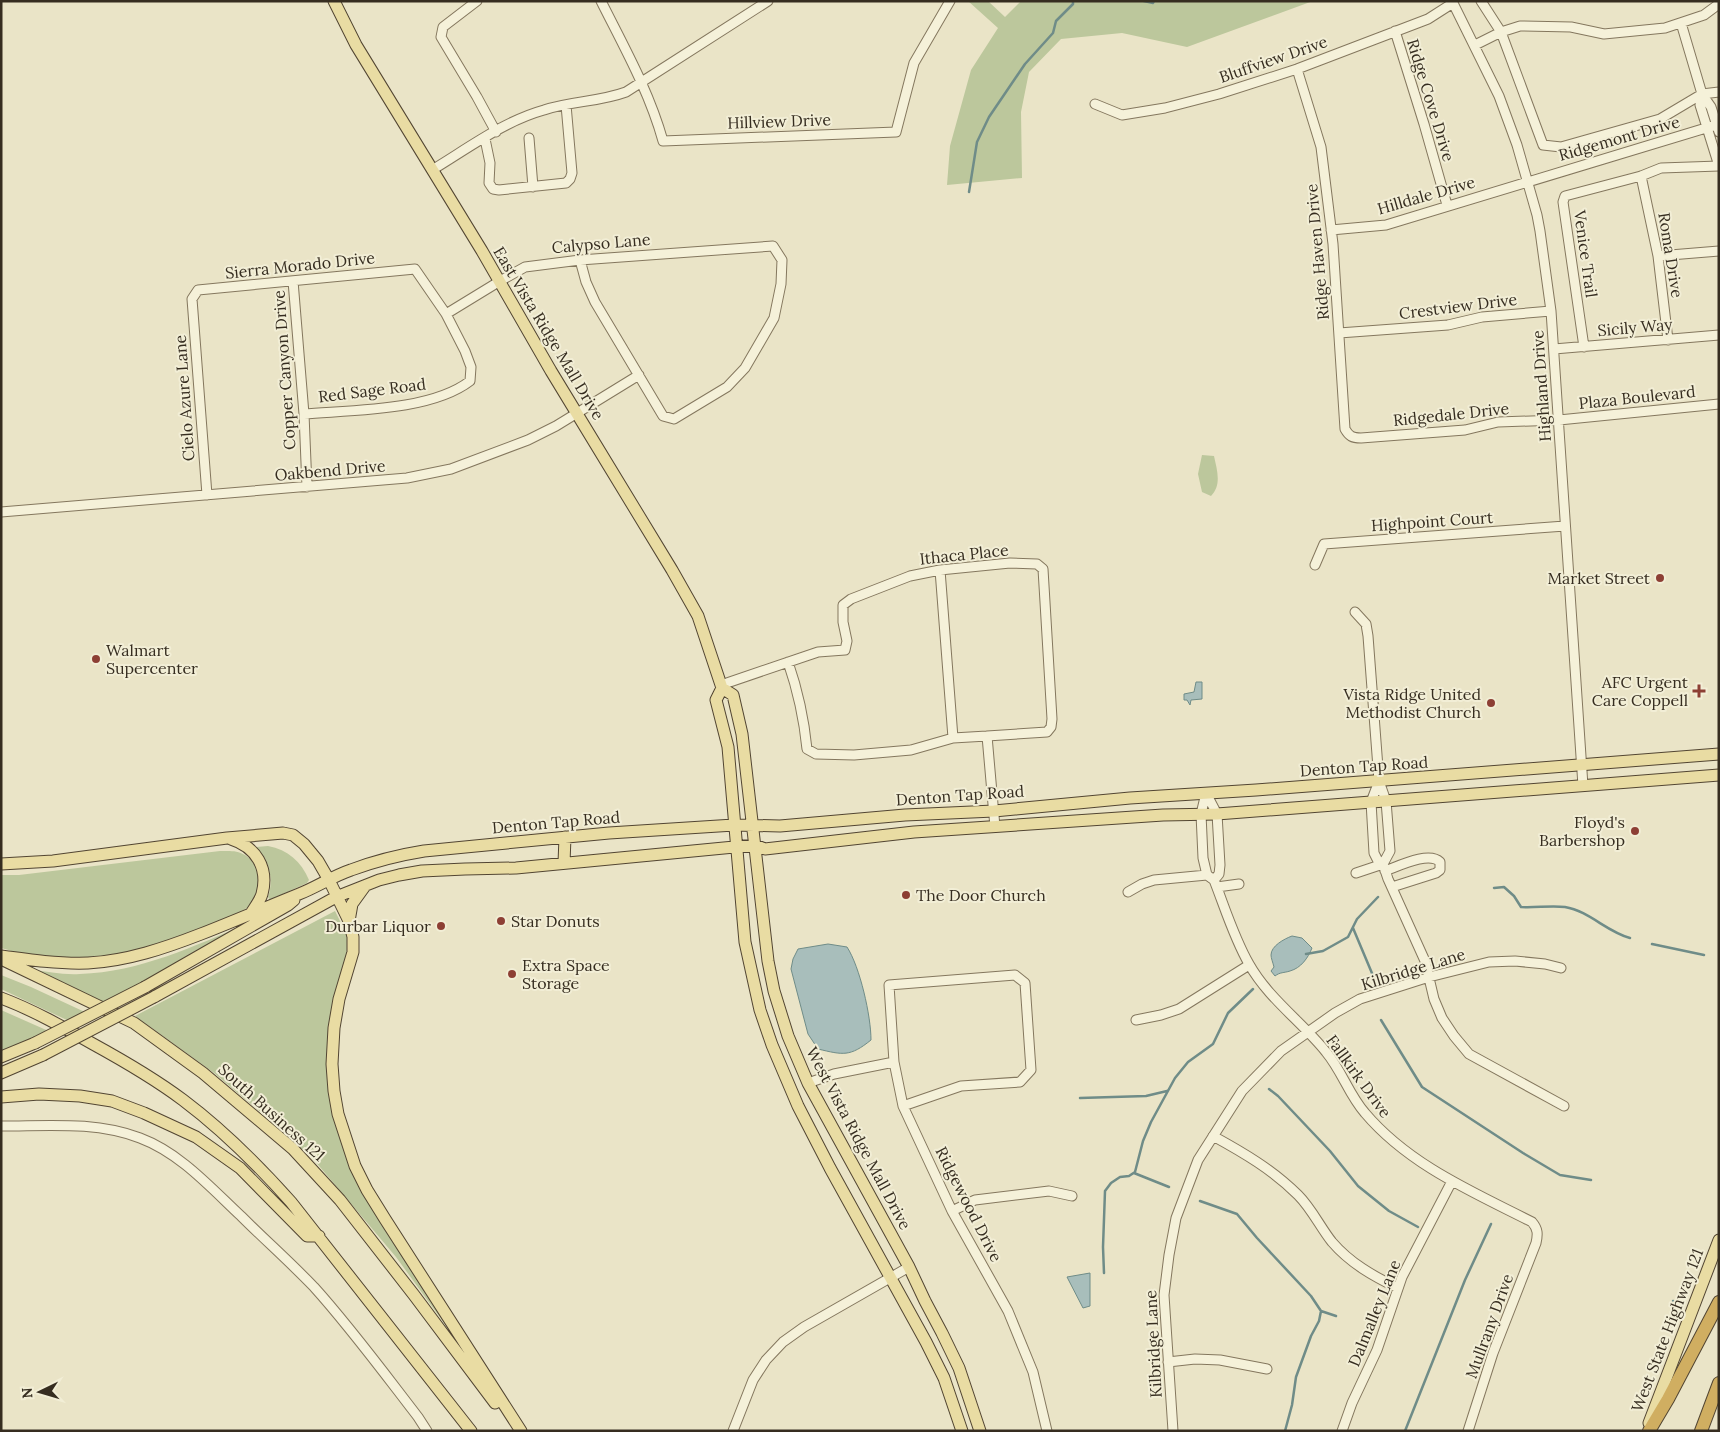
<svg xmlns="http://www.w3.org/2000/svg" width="1720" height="1432" viewBox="0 0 1720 1432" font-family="Lora,serif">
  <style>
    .green { fill: #bcc79c }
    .water { fill: #a8bebb; stroke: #6f8c88 }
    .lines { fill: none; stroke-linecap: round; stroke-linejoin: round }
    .stream { stroke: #6f8c88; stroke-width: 2.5 }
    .minor-casing { stroke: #84775e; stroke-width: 11 }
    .major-casing { stroke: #524532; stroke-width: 13 }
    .highway-casing { stroke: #524532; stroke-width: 14 }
    .minor { stroke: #f5f1d9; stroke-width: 9 }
    .major { stroke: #e9dca3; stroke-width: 11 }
    .highway { stroke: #d0ae61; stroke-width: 12 }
    .major-bridge-casing { stroke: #524532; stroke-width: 13; stroke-linecap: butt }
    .major-bridge { stroke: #e9dca3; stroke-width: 11 }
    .poi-dot { fill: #8d3f34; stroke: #f2eed6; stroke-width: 2 }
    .labels { text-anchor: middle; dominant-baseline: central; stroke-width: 4; stroke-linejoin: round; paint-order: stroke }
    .street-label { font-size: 16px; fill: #362d20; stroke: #f2eed6 }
    .poi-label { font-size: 16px; fill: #362d20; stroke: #f2eed6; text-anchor: end }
  </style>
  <rect width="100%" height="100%" fill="#eae4c7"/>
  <!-- green -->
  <path class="green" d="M968,1H988L1005,17L1021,1H1313L1187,47L1122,33L1061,39L1029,72L1021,112L1022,178L947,185L950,146L971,70L998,28Z
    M1202,455L1214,456C1217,470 1222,485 1211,496L1202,492L1198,474Z
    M268,846C288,850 301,861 309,880L307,883L270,900L268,897C272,885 272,872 265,861C262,856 258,852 256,847Z
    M220,851C229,851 237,850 245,855C263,866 264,894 248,907C237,917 217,922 203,927C150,949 112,962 53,958C44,957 35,957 27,956C18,954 10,950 1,948V875H19Z
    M335,911L347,935L348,947L347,958L332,1015L342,1137L455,1332L452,1334L396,1257L314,1160L269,1119L214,1073L135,1016Z
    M249,923L106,1003L31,969C47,972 64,975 80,974C140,972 194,946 249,923Z
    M1,975L31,987L87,1013L71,1022L1,989Z
    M1,1010L53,1033L1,1056Z"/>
  <!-- water -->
  <path class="water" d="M1196,682H1202V699L1191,700L1190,705L1187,700H1184V694L1194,692Z
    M1292,936L1302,938L1312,948C1308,958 1301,968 1290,971C1284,973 1280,972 1275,976L1271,971L1274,967C1273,963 1271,958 1271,955C1271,946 1284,939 1292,936Z
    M828,944L847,947C860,967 871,1016 871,1040C850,1057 843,1055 818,1049L808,1034L791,969L793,959L798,949Z
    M1090,1273V1306L1083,1308L1067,1277Z"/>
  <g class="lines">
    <!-- stream -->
    <path class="stream" d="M1144,1L1153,3L1154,1
      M969,192L977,142L989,117L1025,64L1053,33L1056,21L1073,4V1
      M1494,888L1504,887L1514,896L1521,907C1536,908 1551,905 1565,907C1589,911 1607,932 1630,938
      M1353,928L1374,978
      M1652,944L1704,955
      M1306,954L1323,951L1348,937L1357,919L1378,897
      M1381,1020L1422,1087L1523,1153L1560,1175L1591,1180
      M1269,1089L1278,1096L1330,1151L1358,1186L1389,1211L1418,1227
      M1080,1098L1146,1096L1167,1091
      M1134,1173L1169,1187
      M1200,1201L1237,1214L1257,1238L1311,1296L1321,1311L1336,1316
      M1104,1273L1103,1247L1105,1191L1111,1183L1120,1177L1129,1176L1135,1172L1143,1141L1151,1122L1175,1078L1188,1062L1213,1044L1228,1013L1253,989
      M1673,1301L1680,1303
      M1285,1431L1292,1405L1296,1377L1311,1336L1319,1321L1321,1311
      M1405,1431L1465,1280L1491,1224"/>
    <defs>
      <path id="minor" d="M477,1L443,27L441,37L477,97L496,132
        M601,1C624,47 649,91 663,141L896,132L914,63L950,1
        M1452,1L1499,96L1517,145L1537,215L1540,231L1551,311L1583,786
        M1481,1L1501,32L1543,145L1561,147L1660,119L1702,94L1719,92
        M1681,23L1702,94L1711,107L1719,132
        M1395,31L1424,124L1447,205
        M1475,45L1501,32L1520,26L1571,27L1604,34L1665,28L1704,15L1719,4
        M1297,69L1321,147L1333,244L1345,429C1349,436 1352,438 1361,438L1465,430L1498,422L1559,420L1719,404
        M1702,94L1700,105L1719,166
        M1095,104L1122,115L1165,108L1219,94L1297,69L1428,19L1453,3
        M529,138L533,187
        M485,139L490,163L489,183L493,189L499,190L566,183L570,179L572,173L566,105
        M432,170C467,149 504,121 544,110C571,101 599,102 626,92L768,1
        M1641,176L1658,256L1668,340
        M1331,230L1386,225L1719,124
        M1658,256L1719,251
        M293,281L304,414L307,487
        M446,314L500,281L525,267L580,260L773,246L782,260L781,284L774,318L745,368L727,387L674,419L663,416L595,302L586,282L580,260
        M1339,333L1448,325L1482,317L1551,311
        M1584,347L1563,202L1565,196L1641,176L1661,168L1719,166
        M1554,349L1719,335
        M207,495L192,299L198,290L415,269L446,314L465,351L471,367L470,381C431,411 352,410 304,414
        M1,512L407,478L451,469L528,440L556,426L639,375
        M1315,565L1324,544L1565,526
        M940,570L953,738
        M1355,612L1366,624L1368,636L1379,781L1386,801L1390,851L1383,864L1356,873
        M788,662C798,691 804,719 807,749L816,754L854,755L911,750L953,738L987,736L995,827
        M721,685L818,652L845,650L847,641L843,622V605L851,599L910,576L940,570L1010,563L1037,564L1043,569L1052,719L1051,727L1047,732L987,736
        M1379,781L1371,802L1374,853L1378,861L1383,864L1388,879L1425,961L1434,999L1442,1018L1454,1036L1469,1054L1564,1106
        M1206,793L1201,814L1203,858L1207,875L1214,880C1225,908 1234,938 1249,964C1268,998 1302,1022 1326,1052C1342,1071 1349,1095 1365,1113C1409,1165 1473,1192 1532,1222C1538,1229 1538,1234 1536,1243L1493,1353L1468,1431
        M1206,793L1217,814L1220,865L1219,874L1214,880
        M1385,871C1399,866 1429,851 1440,862V870L1436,873L1392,887
        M1217,887L1239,884
        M1128,892L1142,884L1154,880L1207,875
        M1136,1020L1161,1015L1179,1009L1249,965
        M808,1083L834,1074L894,1062
        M903,1106L961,1086L1020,1082L1031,1070L1025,983L1015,975L889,985L894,1062L903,1106L952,1211L1008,1311L1033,1372L1047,1431
        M1,1126C48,1126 95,1121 140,1138C180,1153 210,1187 241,1216C265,1240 290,1262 314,1287C351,1328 384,1373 418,1417L427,1431
        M1213,1136C1244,1153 1273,1170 1298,1195C1312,1209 1320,1227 1332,1242C1350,1263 1373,1276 1398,1288
        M952,1211L975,1200L1049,1191L1072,1196
        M1168,1362L1195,1359L1220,1360L1267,1369
        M733,1431L753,1380L766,1360L783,1342L804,1327L909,1267
        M1173,1431L1164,1295L1169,1255L1176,1218L1198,1160L1242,1091L1281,1051L1335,1013L1360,999L1429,977L1489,962L1515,961L1545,964L1561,968
        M1342,1431L1352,1403L1377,1350L1402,1277L1452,1181"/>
      <path id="major" d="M334,1L356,45L482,251L551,371L672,570L698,616L722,688L716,700L728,747L745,942L760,1010L772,1045L798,1106L830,1168L926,1342L944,1378L962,1431
        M722,688L733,695L742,734L768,961L774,991L788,1036L808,1083L909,1267L925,1301L942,1333L959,1368L980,1431
        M231,839C256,847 269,868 262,894C260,901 254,908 250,915
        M564,863L565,837
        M1,864L53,861L227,838L283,833L293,835L304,844L318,861L329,880L349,921L353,937V952L339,999L334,1028L332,1064L334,1091L338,1114L355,1166L367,1190L385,1219L521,1431
        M349,921L352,904L365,886
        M1,956C30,960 59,964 88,963C127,961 165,948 201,934C234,921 267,907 299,894C317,887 333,876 351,870C375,861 399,855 424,851L609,833L734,825L780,826L905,815L994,811L1130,798L1256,790L1719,754
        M1,959L134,1023L203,1073L293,1149L340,1200L414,1295L495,1403
        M145,987L288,905L294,900
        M154,997L336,897L379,880L399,875L422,871L465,869L516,868L755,845L765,849L914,832L1163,815L1217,814L1719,775
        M1,998C33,1010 63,1027 93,1044C124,1061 155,1079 183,1100C223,1130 258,1165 291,1202L471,1431
        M1,1057L35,1043
        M1,1073L43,1055
        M1,1097L39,1094L80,1096L112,1101L144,1113L196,1137L240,1168L307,1236H319
        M1649,1423L1719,1240"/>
      <path id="highway" d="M1649,1431L1668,1399L1719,1302
        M1701,1431L1719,1383"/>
    </defs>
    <!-- minor casing -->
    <use href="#minor" class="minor-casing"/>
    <!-- major casing -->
    <use href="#major" class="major-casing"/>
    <!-- highway casing -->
    <use href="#highway" class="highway-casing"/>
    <!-- minor -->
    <use href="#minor" class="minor"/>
    <!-- major -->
    <use href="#major" class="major"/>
    <!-- highway -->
    <use href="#highway" class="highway"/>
    <defs>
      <path id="major-bridge" d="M35,1043L145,987
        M43,1055L154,997"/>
    </defs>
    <!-- major-bridge casing -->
    <use href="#major-bridge" class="major-bridge-casing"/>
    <!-- major-bridge -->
    <use href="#major-bridge" class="major-bridge"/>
  </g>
  <!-- markers -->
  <g class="poi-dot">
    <circle cx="1660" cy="578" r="5"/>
    <circle cx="96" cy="659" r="5"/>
    <path d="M1696.5 683.5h5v5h5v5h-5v5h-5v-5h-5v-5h5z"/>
    <circle cx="1491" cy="703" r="5"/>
    <circle cx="1635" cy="831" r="5"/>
    <circle cx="906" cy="895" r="5"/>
    <circle cx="501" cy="921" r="5"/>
    <circle cx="441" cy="926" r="5"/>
    <circle cx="512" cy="974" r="5"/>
  </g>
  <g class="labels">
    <!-- street labels -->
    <g class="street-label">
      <text transform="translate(1273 59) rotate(-19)">Bluffview Drive</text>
      <text transform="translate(1431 100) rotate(73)">Ridge Cove Drive</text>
      <text transform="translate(779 121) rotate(-2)">Hillview Drive</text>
      <text transform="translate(1619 138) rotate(-16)">Ridgemont Drive</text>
      <text transform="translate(1426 195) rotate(-16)">Hilldale Drive</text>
      <text transform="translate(601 243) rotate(-5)">Calypso Lane</text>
      <text transform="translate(1317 252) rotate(-95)">Ridge Haven Drive</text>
      <text transform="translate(1586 254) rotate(82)">Venice Trail</text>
      <text transform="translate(1671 255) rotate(81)">Roma Drive</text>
      <text transform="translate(300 265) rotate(-6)">Sierra Morado Drive</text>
      <text transform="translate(1458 306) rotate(-7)">Crestview Drive</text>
      <text transform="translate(1635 327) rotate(-5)">Sicily Way</text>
      <text transform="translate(549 333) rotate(59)">East Vista Ridge Mall Drive</text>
      <text transform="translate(284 370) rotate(-94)">Copper Canyon Drive</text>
      <text transform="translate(1541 386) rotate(-94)">Highland Drive</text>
      <text transform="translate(372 390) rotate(-7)">Red Sage Road</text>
      <text transform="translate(1637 397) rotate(-6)">Plaza Boulevard</text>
      <text transform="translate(184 398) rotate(-94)">Cielo Azure Lane</text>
      <text transform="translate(1451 414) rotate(-6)">Ridgedale Drive</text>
      <text transform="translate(330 470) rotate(-5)">Oakbend Drive</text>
      <text transform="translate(1432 521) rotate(-4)">Highpoint Court</text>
      <text transform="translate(964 554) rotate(-6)">Ithaca Place</text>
      <text transform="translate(1364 766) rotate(-4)">Denton Tap Road</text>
      <text transform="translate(960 795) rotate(-4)">Denton Tap Road</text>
      <text transform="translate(556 822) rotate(-5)">Denton Tap Road</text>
      <text transform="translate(1413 969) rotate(-17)">Kilbridge Lane</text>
      <text transform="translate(1359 1076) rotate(54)">Fallkirk Drive</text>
      <text transform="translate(272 1112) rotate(42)">South Business 121</text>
      <text transform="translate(859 1138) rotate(62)">West Vista Ridge Mall Drive</text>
      <text transform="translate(969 1204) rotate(63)">Ridgewood Drive</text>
      <text transform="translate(1374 1313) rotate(-68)">Dalmalley Lane</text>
      <text transform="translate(1489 1326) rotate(-70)">Mullrany Drive</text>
      <text transform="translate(1667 1330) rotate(-69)">West State Highway 121</text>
      <text transform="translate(1153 1344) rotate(-93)">Kilbridge Lane</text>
    </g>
    <!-- poi labels -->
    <g class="poi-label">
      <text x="1650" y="578">Market Street</text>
      <text x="106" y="650" text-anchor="start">Walmart<tspan x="106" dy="18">Supercenter</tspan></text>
      <text x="1688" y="682">AFC Urgent<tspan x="1688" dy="18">Care Coppell</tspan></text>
      <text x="1481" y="694">Vista Ridge United<tspan x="1481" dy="18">Methodist Church</tspan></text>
      <text x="1625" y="822">Floyd's<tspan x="1625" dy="18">Barbershop</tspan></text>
      <text x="916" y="895" text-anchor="start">The Door Church</text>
      <text x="511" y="921" text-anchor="start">Star Donuts</text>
      <text x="431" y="926">Durbar Liquor</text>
      <text x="522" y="965" text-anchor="start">Extra Space<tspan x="522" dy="18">Storage</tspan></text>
    </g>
  </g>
  <!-- border -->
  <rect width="1720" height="1432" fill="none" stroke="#362d20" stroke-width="5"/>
  <!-- north arrow -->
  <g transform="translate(40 1392) rotate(265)" stroke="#f2eed6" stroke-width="4" paint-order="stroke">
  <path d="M0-4L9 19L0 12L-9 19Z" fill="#362d20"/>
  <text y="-8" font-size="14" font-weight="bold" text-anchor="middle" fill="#362d20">N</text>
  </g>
</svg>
